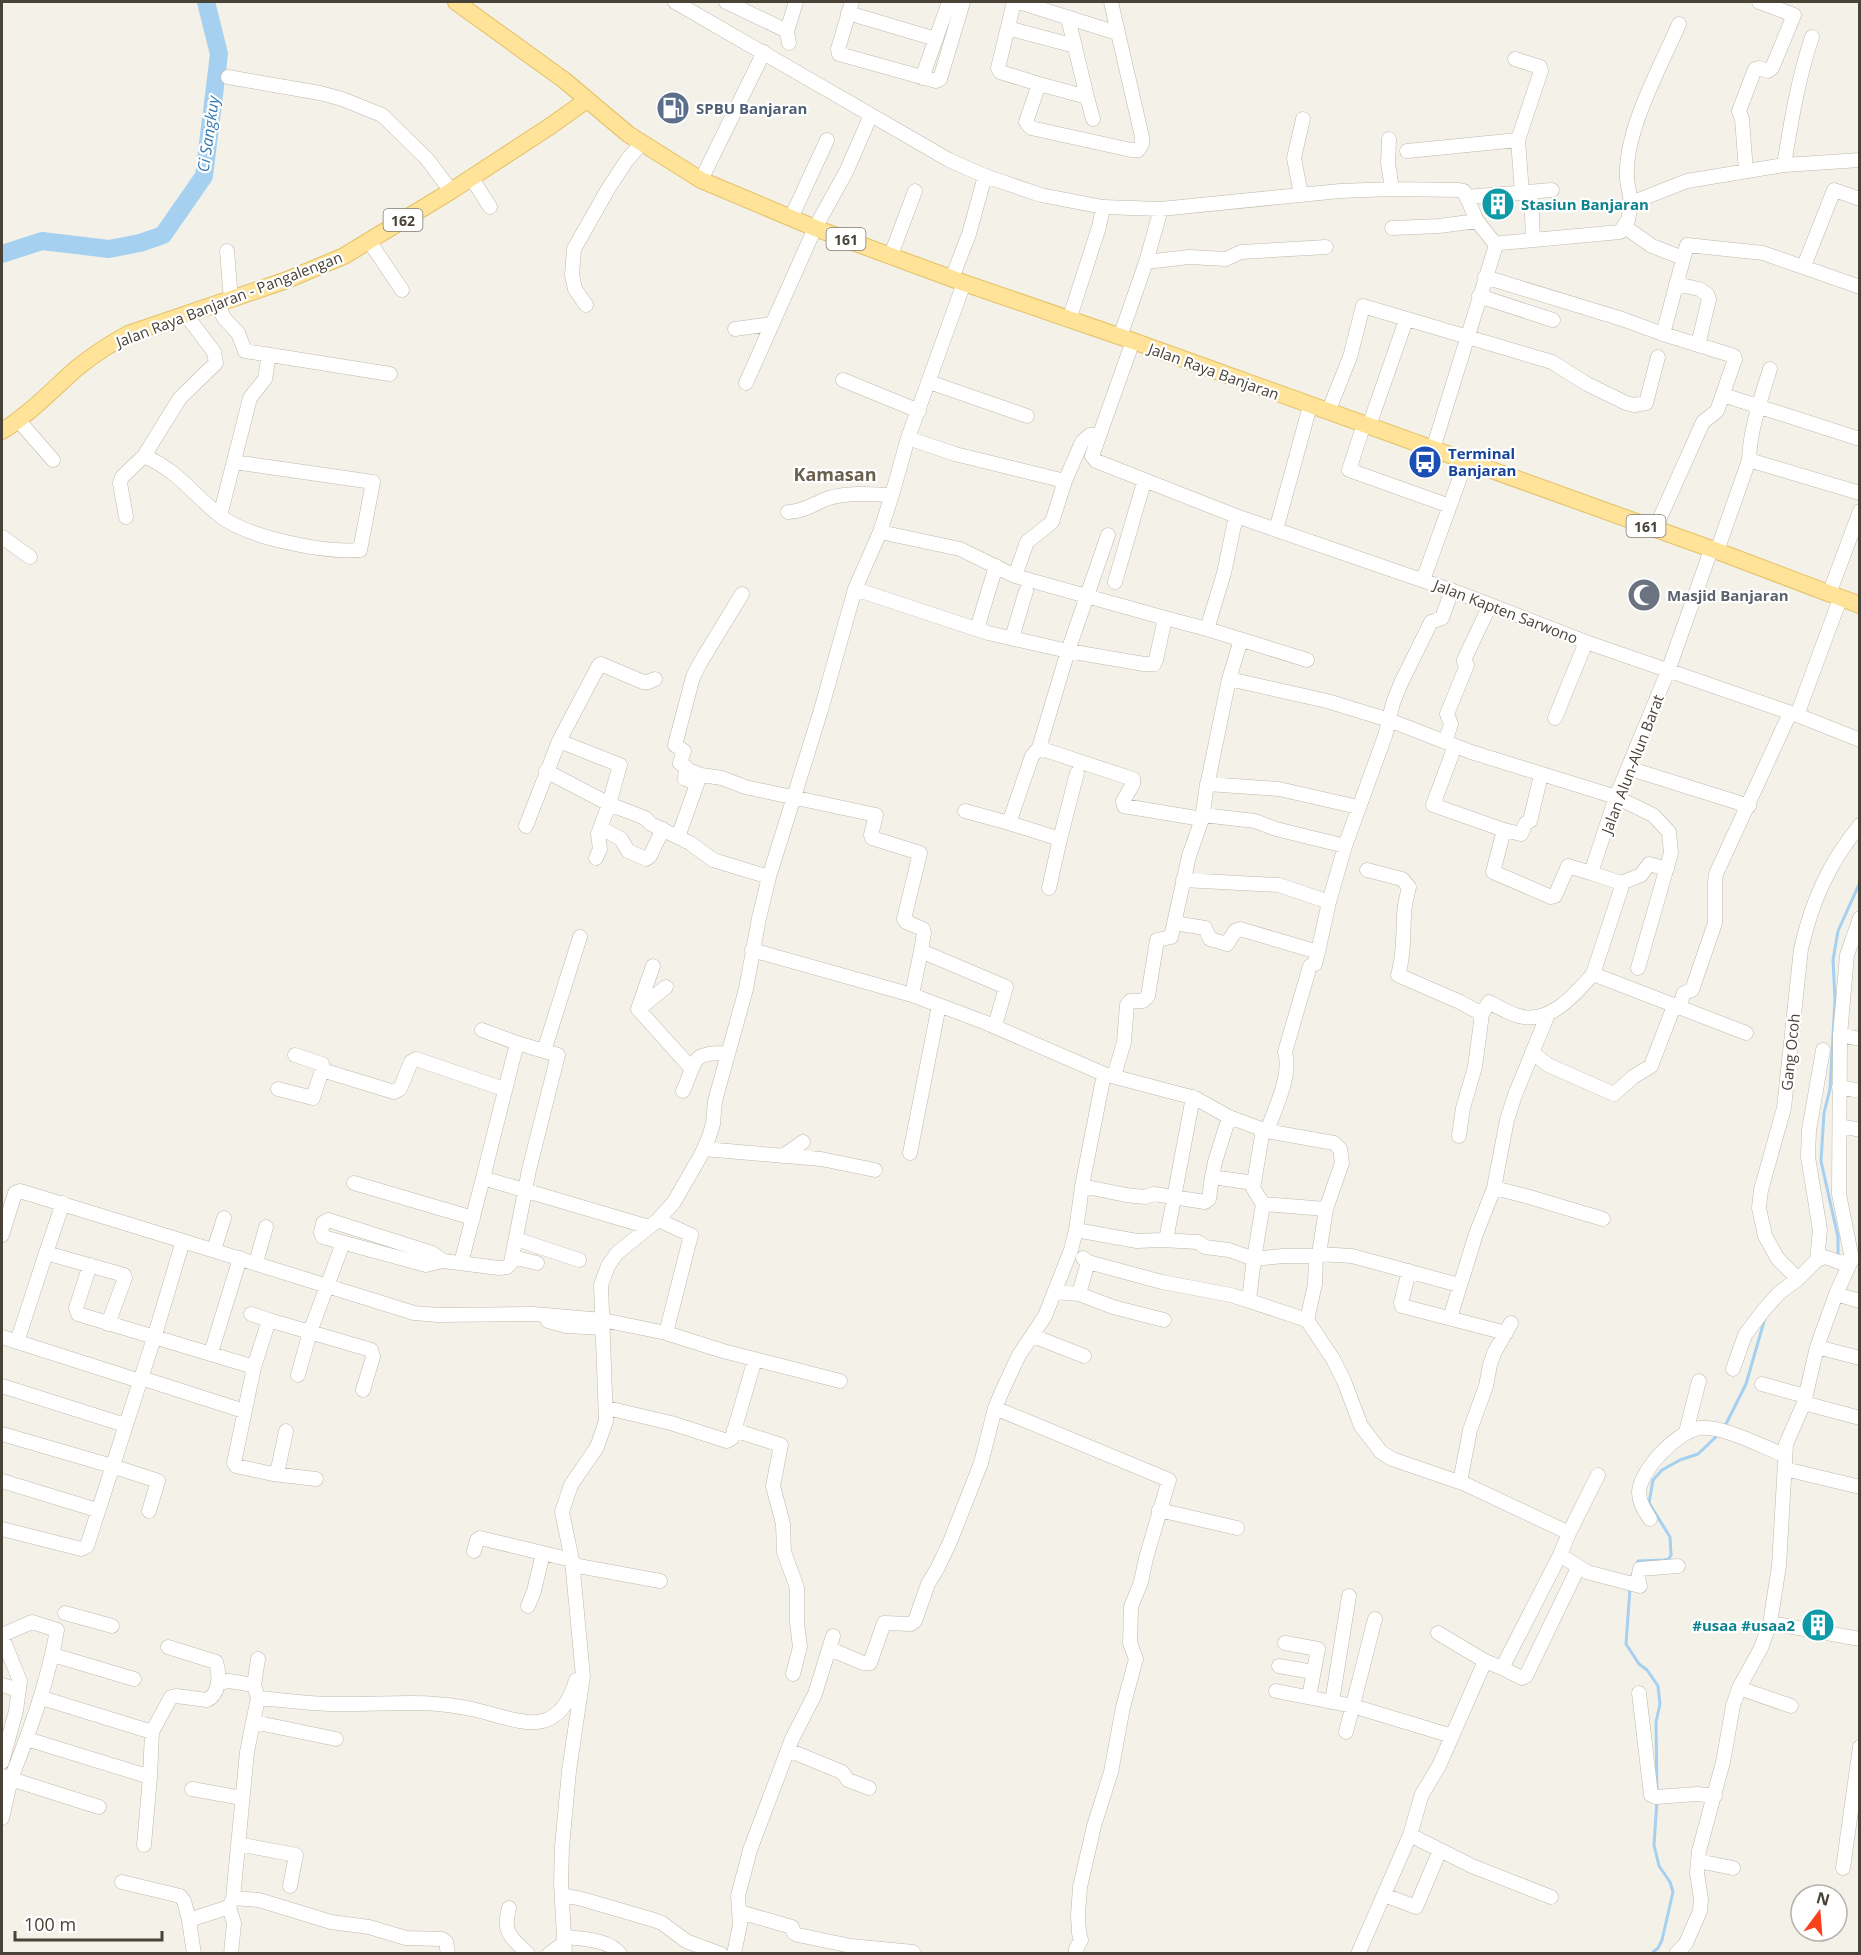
<svg xmlns="http://www.w3.org/2000/svg" width="1861" height="1955" viewBox="0 0 1861 1955" font-family="'Open Sans',sans-serif">
  <style>
    .lines { fill: none; stroke-linecap: round; stroke-linejoin: round }
    .stream { stroke: #a5d0f0; stroke-width: 3 }
    .river { stroke: #a5d0f0; stroke-width: 18 }
    .minor-casing { stroke: #c0b9ab; stroke-width: 15 }
    .major-casing { stroke: #e4c167; stroke-width: 18 }
    .minor { stroke: #fff; stroke-width: 14 }
    .major { stroke: #fee398; stroke-width: 16 }
    .labels { text-anchor: middle; dominant-baseline: central; stroke-width: 4.5; stroke-linejoin: round; paint-order: stroke }
    .shield { fill: #fff; stroke: #7f7b73; stroke-width: 1.5 }
    .shield-label { font-size: 14px; font-weight: bold; fill: #484237 }
    .service-label { font-size: 15px; font-weight: bold; fill: #4e5e75; stroke: #fff; text-anchor: start }
    .culture-label { font-size: 15px; font-weight: bold; fill: #0d838f; stroke: #fff; text-anchor: start }
    .street-label { font-size: 15px; fill: #484237; stroke: #fff }
    .transit-label { font-size: 15px; font-weight: bold; fill: #164399; stroke: #fff; text-anchor: start }
    .worship-label { font-size: 15px; font-weight: bold; fill: #5b616d; stroke: #fff; text-anchor: start }
    .water-label { font-size: 16px; font-style: italic; fill: #3079b4; stroke: #fff }
    .quarter-label { font-size: 18px; font-weight: bold; fill: #6b604e; stroke: #fff }
  </style>
  <rect width="100%" height="100%" fill="#f4f1e9"/>
  <g class="lines">
    <!-- stream -->
    <path class="stream" d="M1836,1256L1838,1254V1237L1821,1161L1824,1113L1830,1089L1835,1000L1833,960L1838,931L1860,882
      M1725,1426L1746,1384L1765,1318
      M1631,1578L1638,1561L1664,1560L1669,1559L1671,1555L1670,1537L1649,1503L1653,1480L1662,1470L1680,1460L1698,1454L1719,1434
      M1630,1588L1626,1644L1639,1664L1647,1670L1658,1686L1660,1704L1656,1722L1657,1794
      M1651,1954L1658,1948L1662,1940L1673,1892L1670,1882L1659,1866L1654,1845L1657,1800"/>
    <!-- river -->
    <path class="river" d="M2,254L42,241L109,249L140,243L163,235L204,176L219,54L206,2"/>
    <defs>
      <path id="minor" d="M675,2L949,160L985,176L1041,195L1103,207L1161,209L1340,191L1392,189L1459,190L1464,191L1477,221L1496,245
        M726,2L787,31L789,43
        M852,2L838,49L839,54L936,81L940,79L963,2
        M1014,2L998,68L1000,72L1039,84L1026,122L1031,128L1131,150H1138L1142,144V137L1111,2
        M1019,2L1117,33
        M848,13L936,39
        M1008,28L1075,46
        M787,31L796,2
        M1515,59L1540,67L1541,71L1518,140L1522,193
        M228,77L320,93L342,99L382,115L427,159L451,191
        M922,78L949,2
        M1039,84L1087,97L1068,18
        M1087,97L1093,119
        M1389,139L1388,163L1392,189
        M1407,151L1518,140
        M1784,165C1791,122 1798,79 1812,37
        M1746,171L1742,119L1739,111L1755,69L1759,68L1768,71L1772,68L1794,15L1759,2
        M471,177L490,207
        M701,180L764,52
        M1531,192L1533,240
        M1301,195L1294,158L1303,119
        M1466,197L1552,190
        M1631,203C1630,195 1628,187 1627,179C1624,131 1660,68 1679,24
        M791,218L827,140
        M1625,227L1652,246L1683,258
        M1392,228L1439,226L1477,221
        M369,241L402,290
        M227,251L231,300
        M891,255L915,191
        M1146,262L1189,257L1226,259L1241,252L1326,247
        M1804,266L1834,190L1860,199
        M1485,277L1622,319L1663,334L1734,356L1735,359L1717,411L1703,422L1655,529
        M952,278L969,234L985,176
        M1676,284L1699,289L1707,294L1709,299L1698,345
        M1479,296L1553,320
        M218,305L224,318L238,333L245,351L390,374
        M586,305L575,289L572,275L574,249L608,189L627,160L642,143
        M1069,320L1099,227L1103,207
        M735,329L771,324
        M1663,334L1687,245L1763,253L1860,287
        M1120,337L1146,262L1161,209
        M1133,341L1092,456L1096,461L1236,516L1459,593L1586,642L1797,715L1860,740
        M843,380L919,411
        M929,382L1027,416
        M746,383L815,228L846,172L871,115
        M1723,395L1860,439
        M1328,412L1350,357L1363,306L1552,362L1587,384L1626,403L1634,405L1646,403L1658,357
        M19,421L53,460
        M1364,424L1349,470L1450,506
        M1369,426L1406,320
        M908,438L955,454L1065,481
        M1433,449L1496,245L1501,243L1620,232L1628,220L1631,203L1687,181L1784,165L1860,160
        M144,456C177,470 193,494 219,515C247,538 325,553 360,550L373,482L234,462
        M1749,460C1750,429 1761,398 1770,369
        M788,512C803,512 815,503 829,498C850,492 871,494 892,495
        M220,516L250,398L265,379L269,355
        M1236,516L1224,573L1207,629L1307,660
        M126,517L120,483L122,477L144,456L180,398L216,363L214,352L186,315
        M1276,530L1310,406
        M880,532L960,549L1015,576L1165,618
        M1108,535L1068,651L1039,748L1133,779V784L1123,801L1124,806L1202,819L1206,791L1229,679
        M2,537L30,557
        M1711,550L1668,671L1616,797L1591,873L1621,883L1622,886L1593,974L1746,1033
        M1717,551L1749,460L1860,493
        M1015,576L1027,542L1052,522L1065,481L1082,442L1090,435H1098
        M1423,580L1466,461
        M1115,582L1144,482
        M855,589L988,633L1068,651L1144,664H1154L1156,660L1165,618L1207,629
        M1829,594L1860,511
        M977,629L996,566
        M1012,638L1026,591
        M1241,640L1229,679L1327,701L1389,720L1471,752L1616,797L1653,815L1669,832L1671,853L1638,968
        M1797,715L1840,599
        M1555,718L1586,642
        M559,741L620,765L609,804L645,818L651,824L690,843L713,860L769,877
        M1445,742L1451,724L1447,714L1467,665L1464,662V660L1490,605
        M1455,746L1433,805L1504,830
        M1628,768L1749,806
        M686,769L701,775L722,778L745,787L876,815L871,835L872,838L920,853L904,919L906,922L923,929L924,933L921,951L1006,987L995,1026
        M546,771L609,804L598,834L600,849L596,858
        M1541,775L1530,821L1526,823L1521,834L1504,830L1493,872L1551,897L1555,896L1568,866L1591,873
        M1207,784L1279,789L1358,807
        M965,811L1009,823L1032,756L1039,748
        M1203,815L1255,821L1276,829L1345,846
        M1009,823L1060,839L1049,888
        M526,826L559,741L599,665L601,664L643,682H648L655,679
        M601,828L621,839L628,851L646,859L650,856L663,829
        M678,837L697,784L696,782L685,779L686,767L680,763L684,751L675,745L693,677L700,663L742,594
        M1060,839L1077,773
        M1367,870L1402,879L1409,887C1407,896 1404,906 1404,916C1403,936 1404,955 1398,975L1460,1002L1482,1014
        M1183,880L1279,885L1329,902
        M1621,883L1641,875L1649,864L1667,869
        M1174,923L1205,928L1210,939L1227,944L1235,931L1240,929L1318,952L1315,964L1310,966L1285,1052C1292,1074 1275,1109 1267,1131
        M752,950L912,995L984,1022L1104,1074L1082,1186L1076,1230L1137,1241L1162,1240L1198,1242L1205,1247L1229,1250L1254,1259L1263,1204L1253,1188L1254,1183L1212,1177L1209,1199L1205,1202L1154,1194L1145,1197L1126,1195L1082,1186
        M1318,952L1329,902L1345,846L1385,736L1393,703L1401,683L1431,622L1442,618L1452,590
        M653,966L638,1009L691,1068
        M912,995L921,951
        M1679,1007L1684,993L1692,990L1715,923V881L1716,874L1790,713
        M640,1008L666,987
        M482,1030L517,1043L483,1178L649,1227
        M1840,1035L1860,1039
        M517,1043L544,1051L580,937
        M1533,1053L1548,1065L1614,1094L1633,1077L1651,1066L1674,1006
        M295,1055L322,1064V1070L394,1092L400,1089L411,1062L416,1059L504,1089
        M1104,1074L1195,1098L1229,1117L1267,1131L1334,1143L1340,1149L1342,1163L1326,1209L1319,1254L1316,1256H1283L1254,1259L1249,1300
        M1114,1076L1124,1042L1127,1005L1130,1001H1143L1148,996L1157,940L1171,937L1189,856L1202,819
        M1839,1087L1860,1091
        M278,1089L313,1098L322,1070
        M683,1091C697,1061 689,1052 728,1053
        M1840,1126L1860,1130
        M1459,1136L1463,1108L1475,1067L1482,1014L1489,1002C1498,1007 1508,1013 1519,1016C1550,1025 1575,994 1593,974
        M704,1149L821,1159L875,1170
        M910,1153L939,1005
        M783,1156L803,1142
        M1212,1177L1215,1162L1229,1117
        M354,1183L473,1218
        M1254,1183L1263,1129
        M1494,1188L1526,1196L1603,1219
        M63,1203L46,1253L124,1275L125,1278L108,1324
        M1263,1204L1326,1209
        M658,1220L691,1235L666,1333
        M2,1235L15,1193L20,1191L183,1241
        M516,1239L579,1260
        M1166,1240L1193,1097
        M214,1250L224,1218
        M1319,1254L1352,1256L1459,1285
        M512,1257L537,1263
        M1817,1260L1820,1230L1808,1157L1809,1130L1823,1050
        M443,1261L426,1265L323,1237L321,1233L323,1223L328,1220L432,1253L443,1261L499,1268L507,1267L511,1263L529,1170L558,1055L544,1051
        M1088,1262L1162,1282L1231,1295L1307,1320L1333,1359L1344,1381L1361,1426L1381,1452L1392,1459L1465,1484L1569,1533L1560,1555L1502,1668L1485,1661L1439,1766L1422,1794L1410,1835L1358,1954
        M256,1263L266,1227
        M461,1263L483,1178
        M90,1265L76,1308L78,1314L254,1367L234,1463L236,1466L273,1474L316,1479
        M1409,1271L1401,1303L1402,1306L1506,1333
        M1798,1279L1778,1259L1765,1236L1759,1208L1761,1190L1784,1108L1801,949C1812,901 1829,863 1860,825
        M1055,1292L1079,1294L1113,1307L1164,1320
        M1079,1294L1088,1262L1083,1258
        M1836,1294L1860,1301
        M251,1314L269,1320
        M1450,1318L1476,1234L1494,1188L1507,1120L1515,1095L1548,1014
        M1307,1320L1315,1284L1316,1256
        M548,1321L566,1326L603,1328
        M1033,1336L1084,1356
        M2,1337L140,1381
        M17,1342L46,1253
        M1817,1347L1860,1358
        M211,1353L240,1258
        M254,1367L269,1320L371,1350L373,1357L363,1390
        M1733,1369L1745,1335L1763,1311L1779,1293L1798,1279L1817,1260L1825,1257L1842,1263L1852,1259
        M298,1375L310,1332L343,1243
        M141,1378L244,1411
        M1762,1384L1805,1396
        M2,1386L125,1425
        M1804,1403L1860,1418
        M607,1408L671,1423L727,1441L732,1438L755,1359
        M995,1408L1169,1480L1146,1558L1141,1582L1131,1607L1130,1643L1136,1659L1123,1707L1111,1772L1094,1826L1080,1887L1078,1915L1079,1933L1081,1940L1076,1949V1954
        M734,1430L781,1445L773,1486L783,1524L784,1552L797,1588V1623L800,1647L793,1674
        M1686,1432L1699,1381
        M2,1434L112,1466L158,1481L149,1511
        M1785,1469L1860,1487
        M277,1474L286,1431
        M2,1481L97,1510
        M1460,1482L1470,1430L1486,1386L1490,1365L1494,1353L1511,1323
        M1159,1510L1237,1528
        M1650,1519C1645,1511 1639,1503 1639,1493C1639,1471 1677,1431 1700,1428C1724,1426 1761,1446 1784,1455
        M2,1529L81,1549L87,1546L154,1338L183,1241L414,1313L438,1315L533,1314L603,1320L666,1333L723,1351L840,1381
        M1569,1533L1598,1475
        M474,1551L477,1540L480,1538L572,1560
        M1560,1555L1587,1572L1640,1586L1638,1579L1640,1569L1678,1566
        M573,1565L660,1581
        M528,1606L534,1591L543,1553
        M65,1613L112,1626
        M1770,1623L1860,1639
        M1438,1633L1485,1661
        M2,1635L32,1622L57,1630C48,1682 30,1730 11,1779L2,1776
        M2,1637L20,1681L16,1711L2,1762
        M1285,1643L1318,1649L1309,1697
        M830,1649L863,1663H870L884,1623L911,1624L915,1621L928,1584L937,1569L950,1542L981,1463L995,1408L1003,1389L1019,1355L1045,1316L1071,1250L1076,1230
        M53,1655L134,1679
        M1279,1666L1313,1672
        M1502,1668L1522,1678L1526,1676L1578,1568
        M2,1685L19,1690
        M254,1685L258,1659
        M1739,1688L1791,1706
        M1276,1691L1353,1706L1452,1736
        M1639,1693L1651,1795L1656,1797L1697,1794L1715,1796
        M42,1698L152,1732
        M258,1698C283,1700 309,1704 335,1704C386,1705 425,1698 476,1710C494,1714 525,1726 543,1721C562,1716 571,1697 576,1680
        M1332,1702L1349,1596
        M254,1722L336,1739
        M1346,1732L1375,1619
        M27,1739L150,1777L152,1732L171,1697L176,1696L207,1700C220,1694 220,1674 216,1662L168,1647
        M788,1750L842,1772L848,1780L869,1788
        M192,1789L242,1798
        M2,1818L11,1779L99,1807
        M1410,1835L1472,1866L1551,1897
        M238,1844L296,1855L290,1886
        M144,1845L150,1777
        M1698,1861L1733,1868
        M1843,1868L1860,1747
        M122,1882L180,1896L184,1901L189,1920
        M562,1895L582,1899L654,1920L662,1923L686,1941L721,1954
        M1384,1895L1416,1907L1440,1850
        M233,1898L259,1900L331,1922L369,1927L406,1938L442,1939L446,1942L448,1954
        M229,1907L234,1923L231,1954
        M509,1908C502,1933 511,1937 528,1954
        M740,1912L792,1927L794,1933L798,1935L851,1946L913,1952
        M565,1937C582,1939 609,1939 620,1954
        M194,1954L189,1920L229,1907L233,1898L247,1752L258,1698L254,1685L229,1681L218,1683
        M549,1954L565,1942
        M565,1954L561,1883L562,1847L569,1771L583,1676L572,1560L562,1512L571,1485L597,1447L606,1421L601,1285L608,1266L617,1253L658,1220L674,1202L701,1155L709,1137L713,1124L715,1101L746,989L759,918L769,877L821,710L855,589L880,532L892,495L908,438L964,283
        M734,1954L740,1924L738,1896L750,1850L792,1739L815,1694L833,1636
        M1676,1954L1686,1943L1700,1911L1701,1899L1697,1873L1699,1851L1723,1762L1733,1706L1739,1688L1761,1648L1770,1623L1779,1566L1786,1444L1804,1403L1817,1347L1836,1294L1852,1259L1839,1194L1840,1035L1847,955L1860,918"/>
      <path id="major" d="M456,2L564,80L628,134L701,180L815,228L964,283L1133,341L1717,551L1860,605
        M2,431C30,414 52,390 77,368C93,355 110,344 128,334L287,280L344,256L451,191L549,127L587,100"/>
    </defs>
    <!-- minor casing -->
    <use href="#minor" class="minor-casing"/>
    <!-- major casing -->
    <use href="#major" class="major-casing"/>
    <!-- minor -->
    <use href="#minor" class="minor"/>
    <!-- major -->
    <use href="#major" class="major"/>
  </g>
  <!-- icons -->
  <defs>
    <symbol id="fuel-disc" viewBox="-11 -11 22 22"><circle r="9.5" fill="#5c6f8a" stroke="#fff"/><path d="M-5.5-6h7V0h2V4h1.3V-2.5L3-4.5l.8-.8L6-3V5H2.5V1h-1V6h-7ZM-4.2-4.7v3.2H.2V-4.7Z" fill="#fff"/></symbol>
    <symbol id="building-disc" viewBox="-11 -11 22 22"><circle r="9.5" fill="#0f9aa8" stroke="#fff"/><path d="M-4-6H4V6H1V3H-1V6H-4ZM-2.5-4.3h1.7v1.8h-1.7ZM.8-4.3h1.7v1.8H.8ZM-2.5-1h1.7V.8h-1.7ZM.8-1h1.7V.8H.8Z" fill="#fff"/></symbol>
    <symbol id="bus-disc" viewBox="-11 -11 22 22"><circle r="9.5" fill="#1a4fb4" stroke="#fff"/><path d="M-5-6H5V4H4V6H2V4H-2V6H-4V4H-5ZM-3.5-4V0h7V-4ZM-3.5 1.2v1.5H-2V1.2ZM2 1.2v1.5H3.5V1.2Z" fill="#fff"/></symbol>
    <symbol id="mosque-disc" viewBox="-11 -11 22 22"><circle r="9.5" fill="#6b7280" stroke="#fff"/><path d="M3.5-4.9A6 6 0 1 0 3.5 4.9A5 5 0 1 1 3.5-4.9Z" fill="#fff"/></symbol>
  </defs>
  <g fill-rule="evenodd">
    <use href="#fuel-disc" x="654" y="89" width="38" height="38"/>
    <use href="#building-disc" x="1479" y="185" width="38" height="38"/>
    <use href="#bus-disc" x="1406" y="443" width="38" height="38"/>
    <use href="#mosque-disc" x="1625" y="576" width="38" height="38"/>
    <use href="#building-disc" x="1799" y="1606" width="38" height="38"/>
  </g>
  <g class="labels">
    <!-- shield labels -->
    <g class="shield">
      <rect x="383.5" y="209" width="39" height="22" rx="4.5"/>
      <rect x="826.5" y="228" width="39" height="22" rx="4.5"/>
      <rect x="1626.5" y="515" width="39" height="22" rx="4.5"/>
    </g>
    <g class="shield-label">
      <text x="403" y="220">162</text>
      <text x="846" y="239">161</text>
      <text x="1646" y="526">161</text>
    </g>
    <!-- service labels -->
    <g class="service-label">
      <text x="696" y="108">SPBU Banjaran</text>
    </g>
    <!-- culture labels -->
    <g class="culture-label">
      <text x="1521" y="204">Stasiun Banjaran</text>
      <text x="1795" y="1625" text-anchor="end">#usaa #usaa2</text>
    </g>
    <!-- street labels -->
    <g class="street-label">
      <text transform="translate(229 299) rotate(-21)">Jalan Raya Banjaran - Pangalengan</text>
      <text transform="translate(1214 371) rotate(20)">Jalan Raya Banjaran</text>
      <text transform="translate(1506 611) rotate(21)">Jalan Kapten Sarwono</text>
      <text transform="translate(1632 764) rotate(-69)">Jalan Alun-Alun Barat</text>
      <text transform="translate(1790 1052) rotate(-84)">Gang Ocoh</text>
    </g>
    <!-- transit labels -->
    <g class="transit-label">
      <text x="1448" y="453">Terminal<tspan x="1448" dy="17">Banjaran</tspan></text>
    </g>
    <!-- worship labels -->
    <g class="worship-label">
      <text x="1667" y="595">Masjid Banjaran</text>
    </g>
    <!-- water labels -->
    <g class="water-label">
      <text transform="translate(208 134) rotate(-82)">Ci Sangkuy</text>
    </g>
    <!-- quarter labels -->
    <g class="quarter-label">
      <text x="835" y="474">Kamasan</text>
    </g>
  </g>
  <!-- border -->
  <rect width="1861" height="1955" fill="none" stroke="#484237" stroke-width="6"/>
  <!-- north arrow -->
  <g transform="translate(1819 1913) rotate(16)"><circle r="28" fill="#ffffff" stroke="#b6b3af" stroke-width="1.5"/>
  <path d="M0-4.5L10 22L0 15L-10 22Z" fill="#f9411b"/>
  <text y="-9" font-size="16" font-weight="bold" text-anchor="middle" fill="#484237">N</text>
  </g>
  <!-- scale -->
  <path d="M15 1931v9h147v-9" fill="none" stroke="#484237" stroke-width="3"/>
  <text x="24" y="1931" font-size="18" fill="#484237" stroke="#ffffff" stroke-width="4.5" paint-order="stroke">100 m</text>
</svg>
